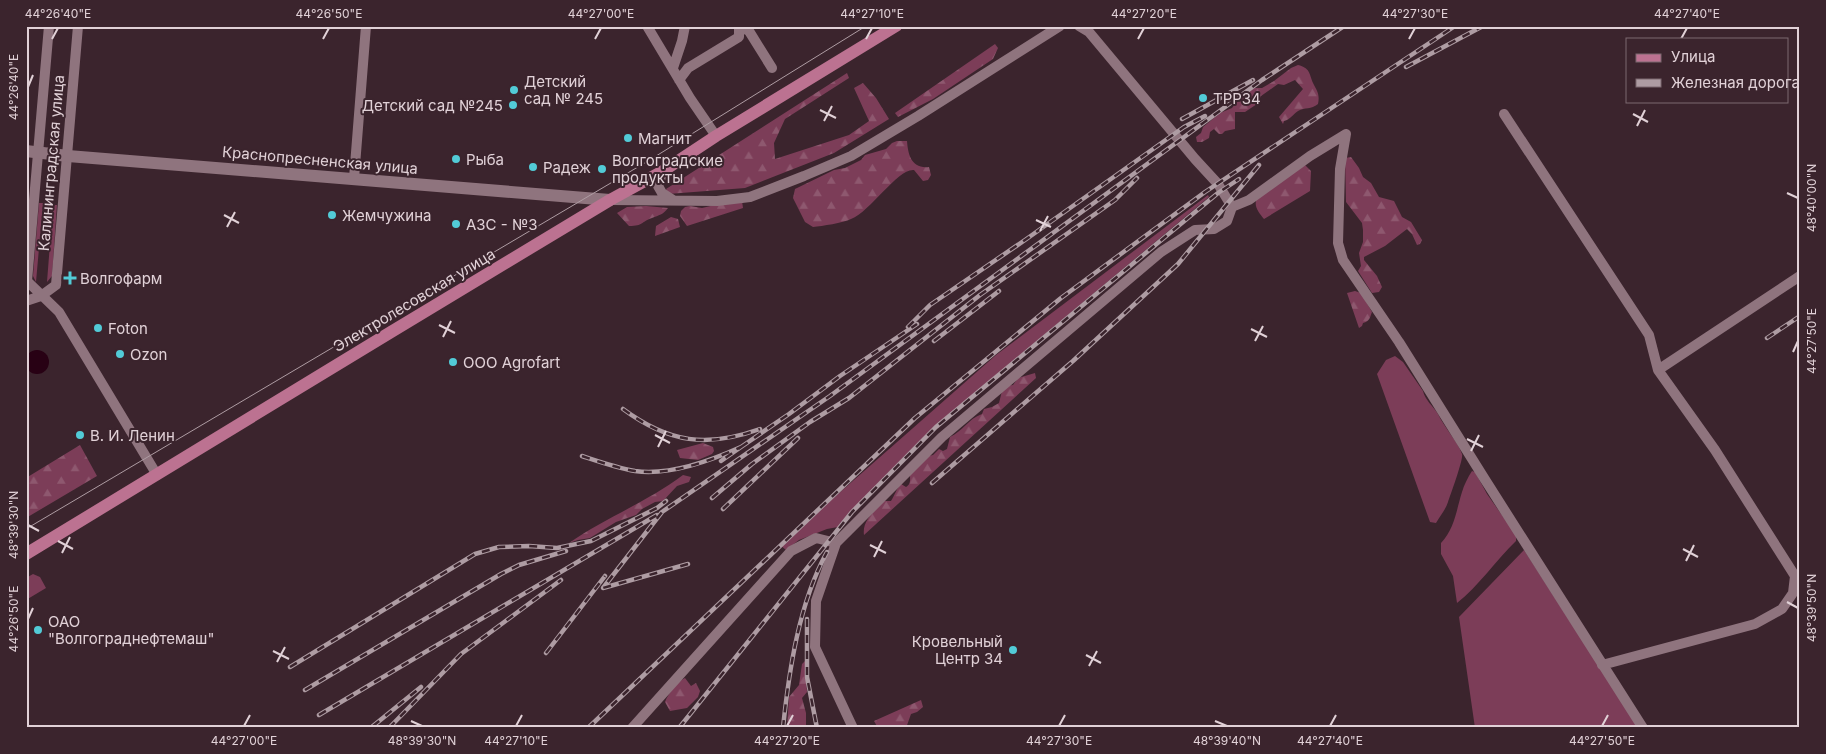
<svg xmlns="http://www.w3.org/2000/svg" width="1826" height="754" viewBox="0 0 1826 754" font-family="Inter,sans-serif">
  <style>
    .grass { fill: #7c3d58 }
    .forest { fill: url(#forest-firs) }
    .water { fill: #280114 }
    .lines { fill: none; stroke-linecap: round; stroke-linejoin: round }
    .street { stroke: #8f747e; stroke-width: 10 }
    .secondary { stroke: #8f747e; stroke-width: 12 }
    .primary { stroke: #bc7291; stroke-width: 12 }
    .tram { stroke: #ae9ca3; stroke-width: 1 }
    .rail-casing { stroke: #ae9ca3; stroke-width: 4.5 }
    .rail { stroke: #3b242d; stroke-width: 2.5; stroke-dasharray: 8; stroke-linecap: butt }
    .ticks { fill: none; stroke: #e1d1d7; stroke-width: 2 }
    .poi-dot { fill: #52cbd7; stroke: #3b242d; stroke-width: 2 }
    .labels { text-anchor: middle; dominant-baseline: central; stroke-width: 4; stroke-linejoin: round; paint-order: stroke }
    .poi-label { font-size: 15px; fill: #e1d1d7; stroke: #3b242d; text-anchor: start }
    .street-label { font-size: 15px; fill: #e1d1d7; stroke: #3b242d }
    .neatline { fill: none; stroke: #e1d1d7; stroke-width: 2 }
    .ticks-label { font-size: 12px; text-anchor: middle; fill: #e1d1d7 }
  </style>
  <defs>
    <pattern id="forest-firs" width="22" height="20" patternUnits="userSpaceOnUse" patternTransform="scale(1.25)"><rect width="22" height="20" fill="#7c3d58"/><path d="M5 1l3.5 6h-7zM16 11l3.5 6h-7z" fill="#8e586f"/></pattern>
  </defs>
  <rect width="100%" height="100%" fill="#3b242d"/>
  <!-- grass -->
  <path class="grass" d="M1208,195L1209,197L935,426L853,509L838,527L827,529L799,540L786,550L780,545L996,355Z
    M39,203H43L36,282L33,276Z
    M53,205H57L52,276L47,282Z
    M1395,356L1403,362L1423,391C1425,400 1433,406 1438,414C1444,427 1458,442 1462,454C1464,458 1450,496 1448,502C1446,509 1440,516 1436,523L1430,522L1377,374L1386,360Z
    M1472,471L1475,472L1487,494L1516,535V541C1496,560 1478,587 1457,603L1453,576L1441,554V543C1455,528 1456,511 1462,492C1464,485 1468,477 1472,471Z
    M1524,550L1631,716L1639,728H1475L1459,617Z
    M33,574L40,577L46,588L26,600V578Z"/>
  <!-- forest -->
  <path class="forest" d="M995,44L998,48L993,59L933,99L898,117L895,113Z
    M1298,65C1310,68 1309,73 1313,83C1317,91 1320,94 1318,104C1311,110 1305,107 1298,111C1292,115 1291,119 1284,121L1283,124L1279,117L1303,89L1295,80L1284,85L1278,84L1261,96L1257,104L1245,112H1235V129L1225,131L1222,134H1219L1214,129L1210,132L1209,138L1202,142H1197L1196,137L1201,133L1203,127L1220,113L1232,108L1244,92L1255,88H1262L1274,81L1291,68Z
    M847,73L849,78L785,119L774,143L775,159L849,135L869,121L854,88L863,83L876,98L889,119L834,153L745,188L668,194L666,189Z
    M897,141H907C908,154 911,169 929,167L931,175L928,180L923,181L914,170C898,168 871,211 851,219C843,223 822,226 813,227L805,222L793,198L795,189L834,170L845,168L861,160L865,155L886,149L892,143Z
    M1351,157L1359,168L1363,177L1371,183L1379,197L1394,201L1402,217L1411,222L1422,240L1420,244L1417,245L1412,234L1407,229L1385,246L1364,257V260L1377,276L1382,287L1379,292L1372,293L1358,271L1361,266L1359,253L1363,242V230L1362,223L1346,202L1345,158Z
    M1305,165L1311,171L1310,191L1264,219C1259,213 1253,206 1257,198Z
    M742,201L743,208L687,226L680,216L681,211L685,207L690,206L702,208L719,204Z
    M646,206L668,208C663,215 659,215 652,218C640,222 644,226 629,226L617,213L627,207Z
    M671,217L678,219L680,227L655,236L656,226Z
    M1355,291L1361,293L1372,312C1370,317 1370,321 1363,323L1362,326L1359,328L1347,293Z
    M1035,373L1036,378L864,535C862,521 874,511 883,501H891C895,495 896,489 901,484L906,487C911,484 910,480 910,474L929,456L933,455L939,449L943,451L947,449L950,437C963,431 968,419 982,414L984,409L992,407L999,403L1002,391L1006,386L1013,385L1018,378Z
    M703,443L713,447L714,451L712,454L698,460L680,458L677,450Z
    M80,445L97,476L26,518V478Z
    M683,475L691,477L689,482L677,486L663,501L655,502L642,509L636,515L616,522L590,538L578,540L569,543C605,518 647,502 683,475Z
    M805,661L807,692L802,698L806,713V728H787L789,697L799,685L802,664Z
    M685,678L691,686L696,683L700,691L698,697L687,708L670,711L665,702C668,694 677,682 685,678Z
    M921,700L923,707L917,712L911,714L906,728H878L874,721Z"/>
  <!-- water -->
  <path class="water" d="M25 362a12 12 0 1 1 24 0a12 12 0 1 1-24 0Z"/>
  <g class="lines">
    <!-- street -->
    <path class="street" d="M49,26L27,281L59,312L157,475
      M647,26L690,98L716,136
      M739,26L749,31L772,68
      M1079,26L1089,32L1195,159L1218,184L1232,207
      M673,68L682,41L685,26
      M679,80L688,68L739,37V26
      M1504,114L1649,335L1658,370L1715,450L1795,576L1793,593L1782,609L1755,624L1602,665
      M1346,134L1340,169L1338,243L1343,260L1399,342L1484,478L1643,728
      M663,171L658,186L662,193L673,200
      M354,178L366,26
      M610,200L717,201L750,197L804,176L851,156L918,116L1060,26
      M26,301L41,296L56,285L78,26
      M1658,370L1800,276
      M632,728L791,551L816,538L836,543
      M853,728L815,647L816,601L836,543L942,437L1161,252L1195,230L1214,229L1227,221L1232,207L1249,200L1310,156L1346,134"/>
    <!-- secondary -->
    <path class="secondary" d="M26,151L68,156L610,200"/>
    <!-- primary -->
    <path class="primary" d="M26,554L391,332L610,200L663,171L716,136L896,26"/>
    <!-- tram -->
    <path class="tram" d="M26,529L648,161L866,26"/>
    <defs>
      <path id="rail" d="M1406,67L1483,26
        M1182,119L1253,80
        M908,327L930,305L1025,240L1184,127L1205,116
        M1767,338L1800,316
        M934,341L999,291
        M623,409C669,443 707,448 760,429
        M741,447L789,414L840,376L917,324
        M582,456C600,462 617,468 635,471C670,476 710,461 741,447L721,461
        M932,483L1073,361L1178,264L1259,165
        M712,498L752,464L810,422L849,398L980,295L1115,200L1137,178
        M723,509L798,438
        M688,564L603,588L662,512L830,396L1262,80L1344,26
        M807,619V677L817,728
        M546,653L605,576
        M290,667L475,554L499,547L529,546L557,548L591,541L657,508L666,501
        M305,690L501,574L519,565L566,551
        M319,715L657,515
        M373,726L421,687
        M389,728L461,654L561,580
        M588,728L915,418L1061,298L1205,192L1455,26
        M679,728L852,512L936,427L1218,193L1239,179
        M783,728C789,670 799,603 827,552"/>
    </defs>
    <!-- rail casing -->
    <use href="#rail" class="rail-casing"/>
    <!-- rail -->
    <use href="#rail" class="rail"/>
  </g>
  <!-- ticks -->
  <path class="ticks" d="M52,39L58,28M323,39L329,28M595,39L601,28M866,39L872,28M1138,39L1144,28M1409,39L1415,28M1681,39L1687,28M28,87L33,75M820,110L836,118M1633,114L1648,122M824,121L832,106M1637,126L1645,110M1787,193L1798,198M224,215L239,223M1036,220L1051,227M227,227L235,212M1040,231L1048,216M439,325L455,333M1251,329L1267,337M443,337L451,321M1255,341L1263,326M1793,352L1798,341M655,435L670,443M1467,439L1483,447M658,447L666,431M1471,451L1479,435M28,525L39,531M58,541L73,549M870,545L886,553M1683,549L1698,557M62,553L70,537M874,557L882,541M1686,561L1694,545M1787,602L1798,608M28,619L33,608M273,651L289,659M1086,655L1101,663M277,662L285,647M1089,666L1097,651M411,721L422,726M1215,721L1227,726M244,726L250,715M516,726L522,715M787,726L793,715M1059,726L1065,715M1330,726L1336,715M1602,726L1608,715"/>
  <!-- markers -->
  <g class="poi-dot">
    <circle cx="514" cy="90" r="5"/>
    <circle cx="1203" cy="98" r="5"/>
    <circle cx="513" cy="105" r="5"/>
    <circle cx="628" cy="138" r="5"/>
    <circle cx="456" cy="159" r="5"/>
    <circle cx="533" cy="167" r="5"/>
    <circle cx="602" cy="169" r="5"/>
    <circle cx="332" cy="215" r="5"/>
    <circle cx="456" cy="224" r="5"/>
    <path d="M67.5 270.5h5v5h5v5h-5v5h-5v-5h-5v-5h5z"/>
    <circle cx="98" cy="328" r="5"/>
    <circle cx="120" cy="354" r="5"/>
    <circle cx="453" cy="362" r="5"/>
    <circle cx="80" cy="435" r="5"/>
    <circle cx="38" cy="630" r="5"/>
    <circle cx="1013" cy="650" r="5"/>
  </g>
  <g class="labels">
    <!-- poi labels -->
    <g class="poi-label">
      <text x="524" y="81">Детский<tspan x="524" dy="17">сад № 245</tspan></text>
      <text x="1213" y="98">TPP34</text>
      <text x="503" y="105" text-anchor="end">Детский сад №245</text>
      <text x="638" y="138">Магнит</text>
      <text x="466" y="159">Рыба</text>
      <text x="612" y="160">Волгоградские<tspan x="612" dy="17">продукты</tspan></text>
      <text x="543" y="167">Радеж</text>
      <text x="342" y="215">Жемчужина</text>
      <text x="466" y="224">АЗС - №3</text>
      <text x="80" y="278">Волгофарм</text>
      <text x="108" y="328">Foton</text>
      <text x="130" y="354">Ozon</text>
      <text x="463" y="362">OOO Agrofart</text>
      <text x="90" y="435">В. И. Ленин</text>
      <text x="48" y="621">ОАО<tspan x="48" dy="17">"Волгограднефтемаш"</tspan></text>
      <text x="1003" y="641" text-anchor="end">Кровельный<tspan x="1003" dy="17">Центр 34</tspan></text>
    </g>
    <!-- street labels -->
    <g class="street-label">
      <text transform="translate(320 160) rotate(5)">Краснопресненская улица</text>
      <text transform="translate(51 163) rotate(-85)">Калининградская улица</text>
      <text transform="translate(414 300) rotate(-31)">Электролесовская улица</text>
    </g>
  </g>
  <!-- border -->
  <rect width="1826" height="754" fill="none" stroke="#3b242d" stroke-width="55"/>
  <!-- legend -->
  <rect x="1626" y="38" width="162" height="65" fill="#3b242d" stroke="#7d6971"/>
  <rect x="1636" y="54" width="25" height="8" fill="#bc7291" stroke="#7d6971"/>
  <text x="1671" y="62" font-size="15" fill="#e1d1d7">Улица</text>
  <rect x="1636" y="79" width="25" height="8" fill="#ae9ca3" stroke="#7d6971"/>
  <text x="1671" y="88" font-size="15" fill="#e1d1d7">Железная дорога</text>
  <rect x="28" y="28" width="1770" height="698" class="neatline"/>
  <g class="ticks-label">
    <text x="58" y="18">44°26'40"E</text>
    <text x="329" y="18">44°26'50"E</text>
    <text x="601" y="18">44°27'00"E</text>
    <text x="872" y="18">44°27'10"E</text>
    <text x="1144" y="18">44°27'20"E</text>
    <text x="1415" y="18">44°27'30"E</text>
    <text x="1687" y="18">44°27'40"E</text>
    <text transform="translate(14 87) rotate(-90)" y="4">44°26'40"E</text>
    <text transform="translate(1812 198) rotate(-90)" y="4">48°40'00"N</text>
    <text transform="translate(1812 341) rotate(-90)" y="4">44°27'50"E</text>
    <text transform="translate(14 525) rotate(-90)" y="4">48°39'30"N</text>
    <text transform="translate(1812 608) rotate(-90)" y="4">48°39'50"N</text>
    <text transform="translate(14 619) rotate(-90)" y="4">44°26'50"E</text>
    <text x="244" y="745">44°27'00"E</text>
    <text x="422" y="745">48°39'30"N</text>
    <text x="516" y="745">44°27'10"E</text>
    <text x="787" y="745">44°27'20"E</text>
    <text x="1059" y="745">44°27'30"E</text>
    <text x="1227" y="745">48°39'40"N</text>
    <text x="1330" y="745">44°27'40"E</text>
    <text x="1602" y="745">44°27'50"E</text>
  </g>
</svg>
